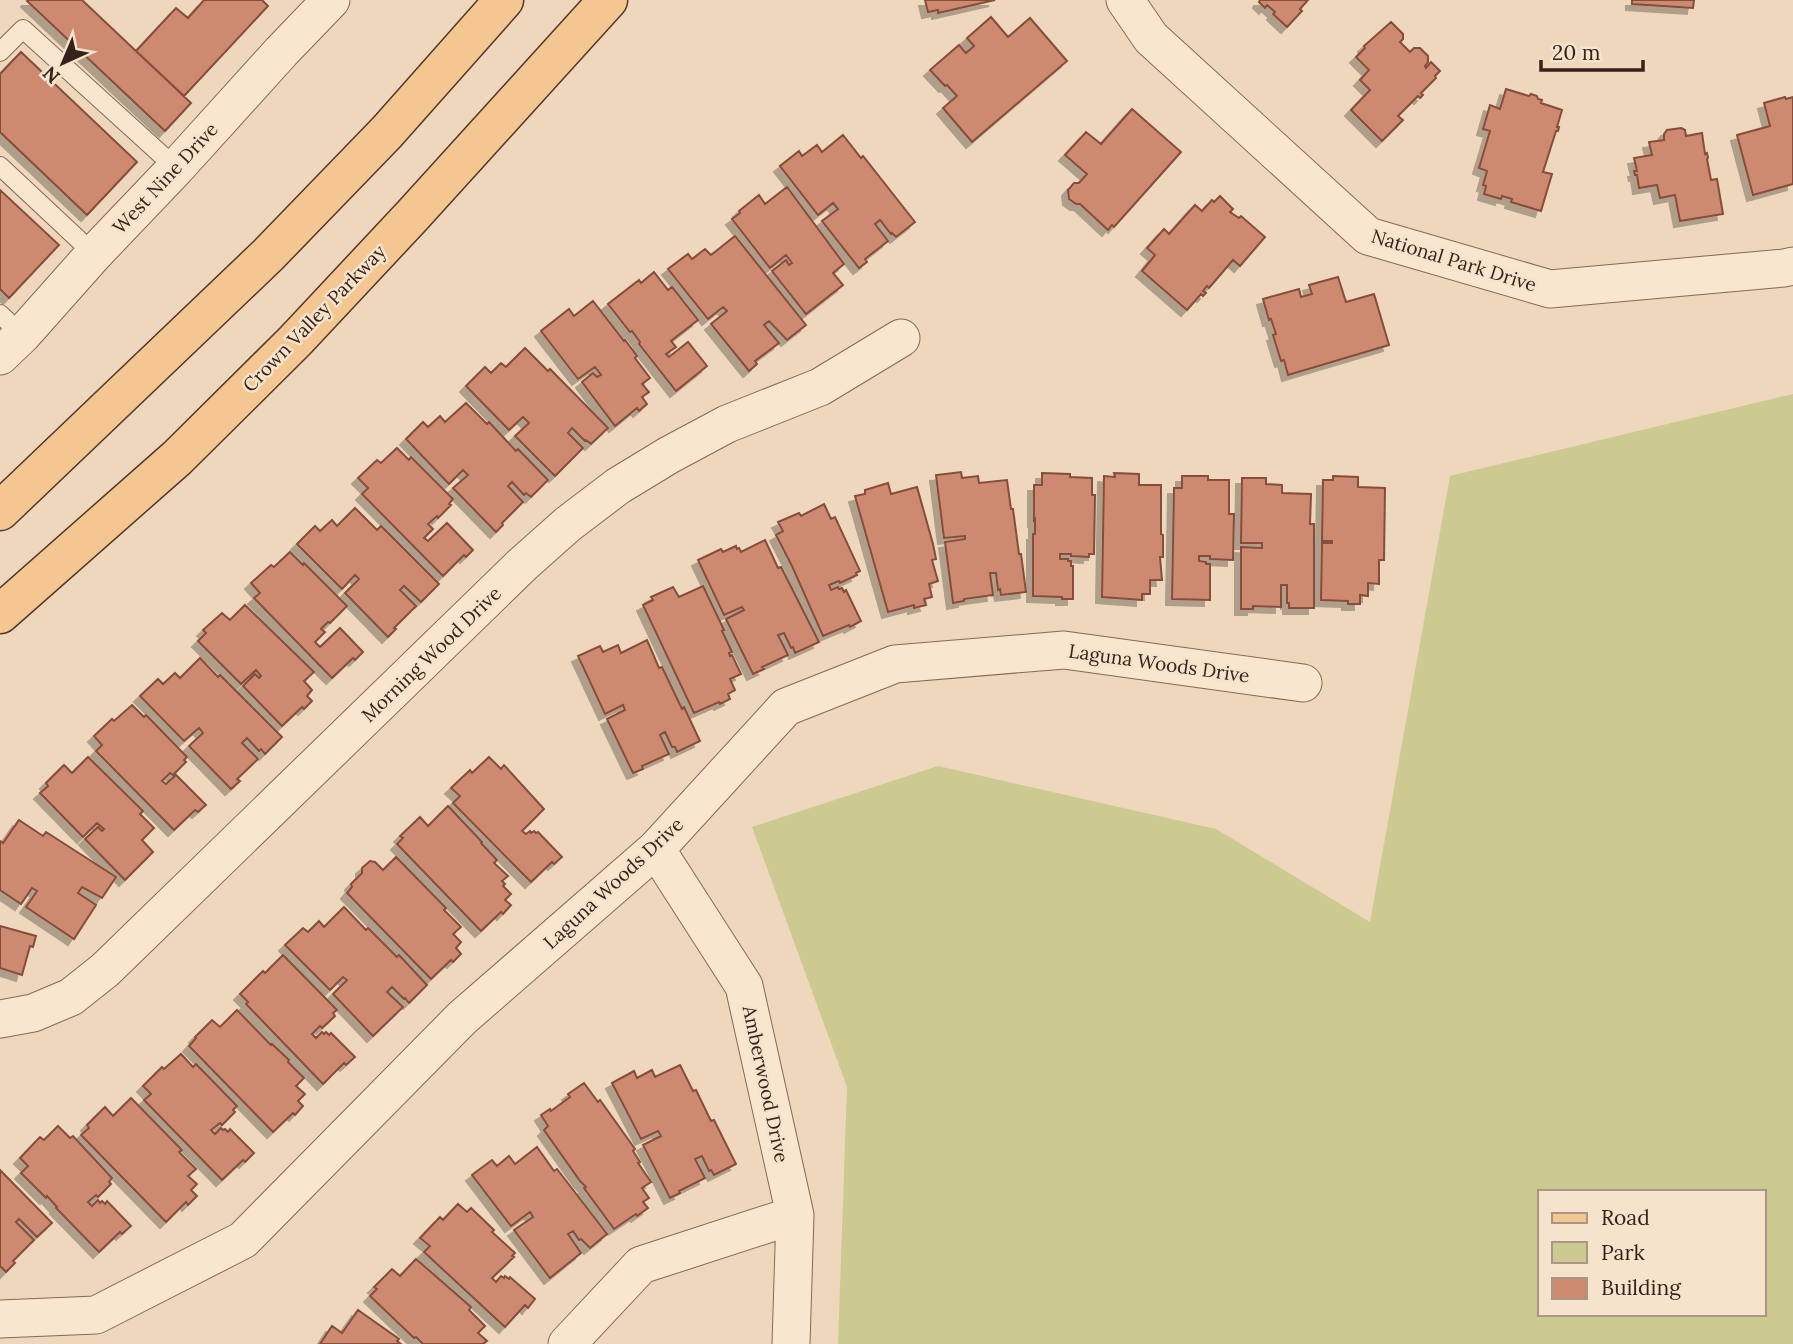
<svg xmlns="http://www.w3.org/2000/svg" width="1793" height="1344" viewBox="0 0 1793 1344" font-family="Lora,serif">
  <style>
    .green { fill: #ccca91; fill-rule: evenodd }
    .building { fill: #ce8971; stroke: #864d3b; stroke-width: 2; filter: url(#shadow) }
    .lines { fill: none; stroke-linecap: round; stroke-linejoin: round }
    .service-casing { stroke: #866856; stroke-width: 20 }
    .minor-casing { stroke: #866856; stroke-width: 39 }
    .primary-casing { stroke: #53372a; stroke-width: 41 }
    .service { stroke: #f9e6cf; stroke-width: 18 }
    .minor { stroke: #f9e6cf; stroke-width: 37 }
    .primary { stroke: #f4c692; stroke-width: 38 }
    .labels { text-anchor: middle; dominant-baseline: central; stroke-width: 5; stroke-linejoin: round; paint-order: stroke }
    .street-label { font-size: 19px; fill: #35231b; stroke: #f6e3cc }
  </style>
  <defs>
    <filter id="shadow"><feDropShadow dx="-6" dy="6" stdDeviation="0" flood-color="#0004"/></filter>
  </defs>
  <rect width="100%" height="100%" fill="#eed7bc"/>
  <!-- green -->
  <path class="green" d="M1793,394V1344H838L847,1087L752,827L938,766L1216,829L1370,922L1450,476ZM1539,1192H1763V1314H1539Z"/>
  <!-- building -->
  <path class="building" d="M28,0H82L191,103L165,131L27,1Z
    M204,0H262L268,6L184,96L136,51L176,8L188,18Z
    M925,0H995L938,13V10L928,12Z
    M1260,0H1308L1300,9L1302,11L1287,27L1273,14L1275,12L1267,5L1265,8L1259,2Z
    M1632,0H1694L1693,8L1632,4Z
    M991,17L1008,37L1030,18L1067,61L972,142L943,108L957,96L947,85L945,86L930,70L959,45L966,53L974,46L967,38Z
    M1391,22L1403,34V39L1400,42L1410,52L1414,48H1420L1428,56V62L1425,66L1426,68L1431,62L1440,71L1435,76L1436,78L1421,93L1423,95L1420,98L1418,96L1398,116L1403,120L1382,141L1351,110L1370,90L1360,80L1369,70L1356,57L1365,48L1364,46Z
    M21,52L137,162L87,215L0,132V74Z
    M1506,89L1529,96L1531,94L1537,96L1538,99L1542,100L1541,103L1562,110L1557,127H1559L1558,131H1556L1543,172L1552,174L1541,211L1511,202L1512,199L1502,196L1501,199L1484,194L1486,186L1483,185L1487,171L1479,168L1490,131L1483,129L1490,105L1500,109Z
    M1785,97L1786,99L1793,97V184L1753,195L1737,135L1770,126L1764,103Z
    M1132,109L1181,152L1114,227L1112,225L1108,230L1080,204H1076L1069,199L1068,190L1074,183H1079L1087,174L1065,155L1086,132L1101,144Z
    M1681,128L1685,130L1686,136L1702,133L1705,154L1707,153L1708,158L1707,159L1711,180L1717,179L1723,214L1680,221L1675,195L1660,198L1657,185L1639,188L1637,175H1635L1634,171H1637L1634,158L1652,155L1649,142L1664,140V134L1667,130Z
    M843,135L861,158L863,156L915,222L896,237L892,233L891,234L880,220L875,224L888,241L865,259L867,262L859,268L822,221L838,209L833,203L818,215L780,166L799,151L802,156L817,145L822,152Z
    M787,187L844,264L833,273L843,285L806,314L772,271L786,260L789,265L792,263L786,255L770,268L732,219L740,213L739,211L759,195L765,204Z
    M0,190L59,245L9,298L0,289Z
    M1220,196L1233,209L1230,212L1239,218L1241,216L1265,237L1240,266L1233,260L1209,288L1207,286L1203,291L1206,293L1203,296L1201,294L1187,310L1142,271L1155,255L1147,248L1164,229L1169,234L1195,205L1202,211L1212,200L1214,202Z
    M735,236L806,325L787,340L769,321L764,325L779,343L755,361L757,364L749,371L711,324L727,311L723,307L708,319L668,269L688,254L692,259L705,249L711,255Z
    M654,272L668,290L672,287L698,320L671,341L676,347L666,354L669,357L688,342L707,366L676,391L639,344L640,342L632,331L630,332L608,304L639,280L641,283Z
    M1338,277L1346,302L1374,294L1389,345L1288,375L1284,360L1281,361L1273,335L1276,334L1271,319L1269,320L1263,299L1299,289L1301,297L1312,294L1309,285Z
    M593,301L624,341L625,340L637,356L635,358L650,378L642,384L649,392L642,397L647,404L639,411L637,408L615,426L582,382L593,373L597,377L601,375L595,367L578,379L541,331L569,309L574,316Z
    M525,348L548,371L550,369L608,428L591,444L586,440L585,441L572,428L568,433L583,448L555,476L515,436L529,423L523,417L509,430L466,386L485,367L491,373L501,363L506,367Z
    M466,403L487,424L489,422L516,451L518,449L548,480L531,497L526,493L524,495L512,482L508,486L523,502L502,523L503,525L496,532L453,488L468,475L463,470L449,484L406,439L423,422L428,427L440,416L445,422Z
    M397,448L409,460L411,457L453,499L449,504L451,505L438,518L437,516L428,524L433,529L424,538L428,541L447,523L473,550L466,557L464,555L443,576L362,494L368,488L358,478L377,460L381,463Z
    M961,472L962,478L978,476L979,483L1007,480L1011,509H1013L1019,554H1021L1026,592L1001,595L1000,589L998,590L996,573H990L993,595L964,599V601L953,603L945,542L965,539V536L944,538L936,475Z
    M1042,473L1070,474V477L1092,478V495H1095L1094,554H1089V557L1071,556V554H1060V559H1068V561H1071V566H1073V599H1062V597L1033,596V534H1035V519L1034,520V485H1042Z
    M1114,473L1139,474V485H1161V534L1163,535V557H1160L1162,580H1150V594H1142V600L1102,597L1104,476L1115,477Z
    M1182,476H1208V480H1229V514H1234L1233,560L1210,559V556H1199V561L1206,562V564H1210V600L1172,599L1174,488H1182Z
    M1333,476L1358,477V487L1385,488L1384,560H1379V584L1368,583V596L1360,595V604H1348V601L1321,600L1322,543H1332V541H1322L1323,480H1333Z
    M1242,478H1266V484L1282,485V493L1311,494L1310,524H1314V608H1289V603H1287V585H1281V607L1253,606V609H1241V547L1262,548V543H1241Z
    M888,483L891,494L917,487L933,544L936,559L932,560L938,581L929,584L932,597L924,599L926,605L914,608V605L888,612L855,496L865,494V490Z
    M824,504L831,519L835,517L860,571L856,573L857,575L840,583L839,581L829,585L831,590L838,587L839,589L842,588L844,592L846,590L861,621L850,627L849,625L823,636L792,566L776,535L783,531L778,522L799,513L801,516Z
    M355,508L377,530L381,526L439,584L421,602L404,586L400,590L416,606L394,628L396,629L388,637L345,593L359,579L355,575L342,589L297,544L315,526L320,531L332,520L337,526Z
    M765,540L778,568L781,567L819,642L795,653L793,647L791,648L784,633L778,635L788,655L762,667L764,669L753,674L726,619L744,610L742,607L724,615L698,560L721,549L723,552L736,546L737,549L739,548L741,552Z
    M290,552L303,565L304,563L347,606L330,623L328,622L321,629L325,632L315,642L320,647L340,628L363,652L355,660L353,658L332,678L254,598L260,593L251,583L271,565L274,567Z
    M703,586L724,630L722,631L732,652L729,653L730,656L732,655L741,674L730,679L735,690L728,694L730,699L720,704L719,702L694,713L643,605L653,600L651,597L673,587L679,597Z
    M245,605L314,672L304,681L312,690L307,696L312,701L304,709L302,707L282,726L243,686L255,674L259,678L261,676L256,670L241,684L198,641L206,633L203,630L222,613L230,620Z
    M647,640L659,668L662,667L682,709L684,707L700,741L677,752L675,747H672L665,732L660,735L669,754L642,766L643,769L633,773L607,719L625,710L623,705L605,714L578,656L600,646L603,652L618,645L621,653Z
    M200,658L218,677L220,675L282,737L265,754L261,749L259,751L247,738L242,743L258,759L237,779L240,781L231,789L189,746L203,733L199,728L184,741L140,696L158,679L163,684L175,673L180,678Z
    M132,705L144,717L146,715L187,757L184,760L186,762L173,775L170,773L162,781L166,784L176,775L206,805L198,812L195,810L174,830L96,751L102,745L94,736L112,719L114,721Z
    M88,757L143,811L140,814L154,828L142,840L153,852L125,880L85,839L98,827L102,831L104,829L97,823L83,837L40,793L48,786L46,783L64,765L72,773Z
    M489,757L501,769L504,765L544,809L522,831L526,834L530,831L531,833L534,831L536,833L538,832L562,857L554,864L552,862L531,882L453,803L460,796L451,788L470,770L472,773Z
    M448,806L482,842L481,843L497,860L494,863L508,876L502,881L505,884L503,886L511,894L505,900L511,905L503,914L501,912L481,931L397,844L403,838L400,836L420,817L428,826Z
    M19,820L43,836L46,832L116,877L102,898L82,887L78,893L96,905L74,939L26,907L37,891L32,888L21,904L0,890V841L3,843Z
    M396,857L446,908L444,910L461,927L453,934L461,942L456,948L461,954L453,962L451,960L431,979L347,893L352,887L351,884L362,873V868L370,861L375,862L383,870Z
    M344,907L366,930L368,928L397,957L399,955L427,985L409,1003L405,998L404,999L392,987L387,992L403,1007L373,1036L333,994L347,980L343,977L330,990L285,945L303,928L308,932L319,921L324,927Z
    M0,926L36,936L33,947L30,946L22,975L0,968Z
    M283,955L337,1010L333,1013L335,1016L322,1028L320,1026L312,1034L316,1038L322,1032L324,1034L326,1032L329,1035L331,1033L355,1057L346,1065L344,1063L323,1084L246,1004L248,1002L240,994L263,971L265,973Z
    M237,1010L271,1045L272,1044L289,1060L288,1062L304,1078L296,1086L305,1094L298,1101L303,1106L295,1115L293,1113L273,1132L189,1046L196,1038L195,1037L212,1020L220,1027Z
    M181,1054L193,1067L196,1064L237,1106L233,1110L235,1112L222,1125L220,1123L211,1130L215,1134L221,1128L223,1130L225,1129L228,1132L230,1129L254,1153L245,1162L243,1160L222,1180L144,1100L151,1094L143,1086L162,1067L164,1069Z
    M680,1065L693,1091L696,1090L711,1121L714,1120L736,1164L714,1175L711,1170L709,1171L702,1156L695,1159L705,1178L679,1191L680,1193L670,1198L643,1145L661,1136L658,1131L641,1139L612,1083L634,1071L637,1078L652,1070L655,1077Z
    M584,1083L598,1102L600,1100L635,1149L633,1151L640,1162L638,1163L651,1182L642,1188L649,1198L643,1202L648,1208L637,1216L636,1214L614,1229L584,1188L586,1187L580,1181L544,1130L548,1126L541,1115L550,1109L551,1111L570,1097L568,1094Z
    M131,1098L182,1150L179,1152L196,1169L188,1176L197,1184L191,1190L197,1196L188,1205L186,1202L166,1222L81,1135L89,1128L87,1125L105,1107L113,1116Z
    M58,1126L70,1138L73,1136L112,1178L109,1182L111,1184L98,1197L96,1195L88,1202L92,1206L98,1200L100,1203L102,1201L105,1204L107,1201L131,1226L122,1234L120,1232L99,1252L56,1208L57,1207L47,1196L46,1198L21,1173L28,1166L20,1158L40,1137L44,1140Z
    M537,1147L554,1171L557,1169L607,1234L590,1248L581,1239L579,1240L573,1231L568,1234L581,1253L550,1278L514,1230L533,1217L530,1212L511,1226L472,1175L492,1160L497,1166L509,1156L515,1164Z
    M0,1170L52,1223L37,1237L19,1219L16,1222L34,1240L13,1261L15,1263L6,1272L0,1266Z
    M458,1204L467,1212L471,1208L494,1230L492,1232L515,1253L512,1256L514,1257L492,1278L496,1282L501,1276L504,1278L505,1276L509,1279L510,1277L535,1299L528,1308L525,1305L505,1327L424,1252L430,1246L420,1238L440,1217L443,1220Z
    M416,1259L471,1307L469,1310L485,1326L478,1333L487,1341L483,1344H423L416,1337L414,1338L370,1296L377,1289L374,1287L392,1269L400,1276Z
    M358,1310L399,1339L397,1341L401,1344H320L332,1326L342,1333Z"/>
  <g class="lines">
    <defs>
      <path id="service" d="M0,52L23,29L176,168
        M0,166L94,254
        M0,314L22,335"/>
      <path id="minor" d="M1125,0L1151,38L1368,236L1550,289L1784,268L1793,266
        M0,356L22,335L94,254L176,168L281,52L331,0
        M656,849L744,986L795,1215L791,1344
        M0,1019L33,1013L71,997L105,970L523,564L568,524L618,486L669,455L727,424L820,387L901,338
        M0,1319L96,1315L243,1240L462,1018L656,849L786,707L895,664L1064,650L1303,683
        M567,1344L641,1265L795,1215"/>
      <path id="primary" d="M0,511L268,255L387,132L504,0
        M0,614L177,458L295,341L412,216L608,0"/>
    </defs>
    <!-- service casing -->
    <use href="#service" class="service-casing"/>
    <!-- minor casing -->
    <use href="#minor" class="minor-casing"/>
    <!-- primary casing -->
    <use href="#primary" class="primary-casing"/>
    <!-- service -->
    <use href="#service" class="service"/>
    <!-- minor -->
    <use href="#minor" class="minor"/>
    <!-- primary -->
    <use href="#primary" class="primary"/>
  </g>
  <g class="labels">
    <!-- street labels -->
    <g class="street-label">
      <text transform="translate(165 178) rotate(-47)">West Nine Drive</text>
      <text transform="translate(1454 260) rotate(17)">National Park Drive</text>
      <text transform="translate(314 318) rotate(-46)">Crown Valley Parkway</text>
      <text transform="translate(431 654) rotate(-44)">Morning Wood Drive</text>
      <text transform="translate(1159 663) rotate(8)">Laguna Woods Drive</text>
      <text transform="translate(613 883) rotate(-43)">Laguna Woods Drive</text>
      <text transform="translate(766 1084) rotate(78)">Amberwood Drive</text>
    </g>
  </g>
  <!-- legend -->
  <rect x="1538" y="1190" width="228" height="126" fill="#f6e3cc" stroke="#a99685" stroke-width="2"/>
  <rect x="1552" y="1213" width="35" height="10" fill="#f4c692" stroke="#a99685" stroke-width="2"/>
  <text x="1601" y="1225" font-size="21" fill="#35231b">Road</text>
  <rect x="1552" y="1242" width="35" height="21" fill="#ccca91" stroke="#a99685" stroke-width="2"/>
  <text x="1601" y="1260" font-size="21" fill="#35231b">Park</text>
  <rect x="1552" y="1278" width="35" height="21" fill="#ce8971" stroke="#a99685" stroke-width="2"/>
  <text x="1601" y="1295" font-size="21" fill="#35231b">Building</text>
  <!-- north arrow -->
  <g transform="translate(63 63) rotate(224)" stroke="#f6e3cc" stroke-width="5" paint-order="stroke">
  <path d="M0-5L12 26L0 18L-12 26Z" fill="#35231b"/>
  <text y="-10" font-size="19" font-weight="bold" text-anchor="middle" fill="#35231b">N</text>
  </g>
  <!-- scale -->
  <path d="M1541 60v10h102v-10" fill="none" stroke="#35231b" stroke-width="3.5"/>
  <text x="1552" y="60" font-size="21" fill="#35231b" stroke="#f6e3cc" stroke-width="5" paint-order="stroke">20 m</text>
</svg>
